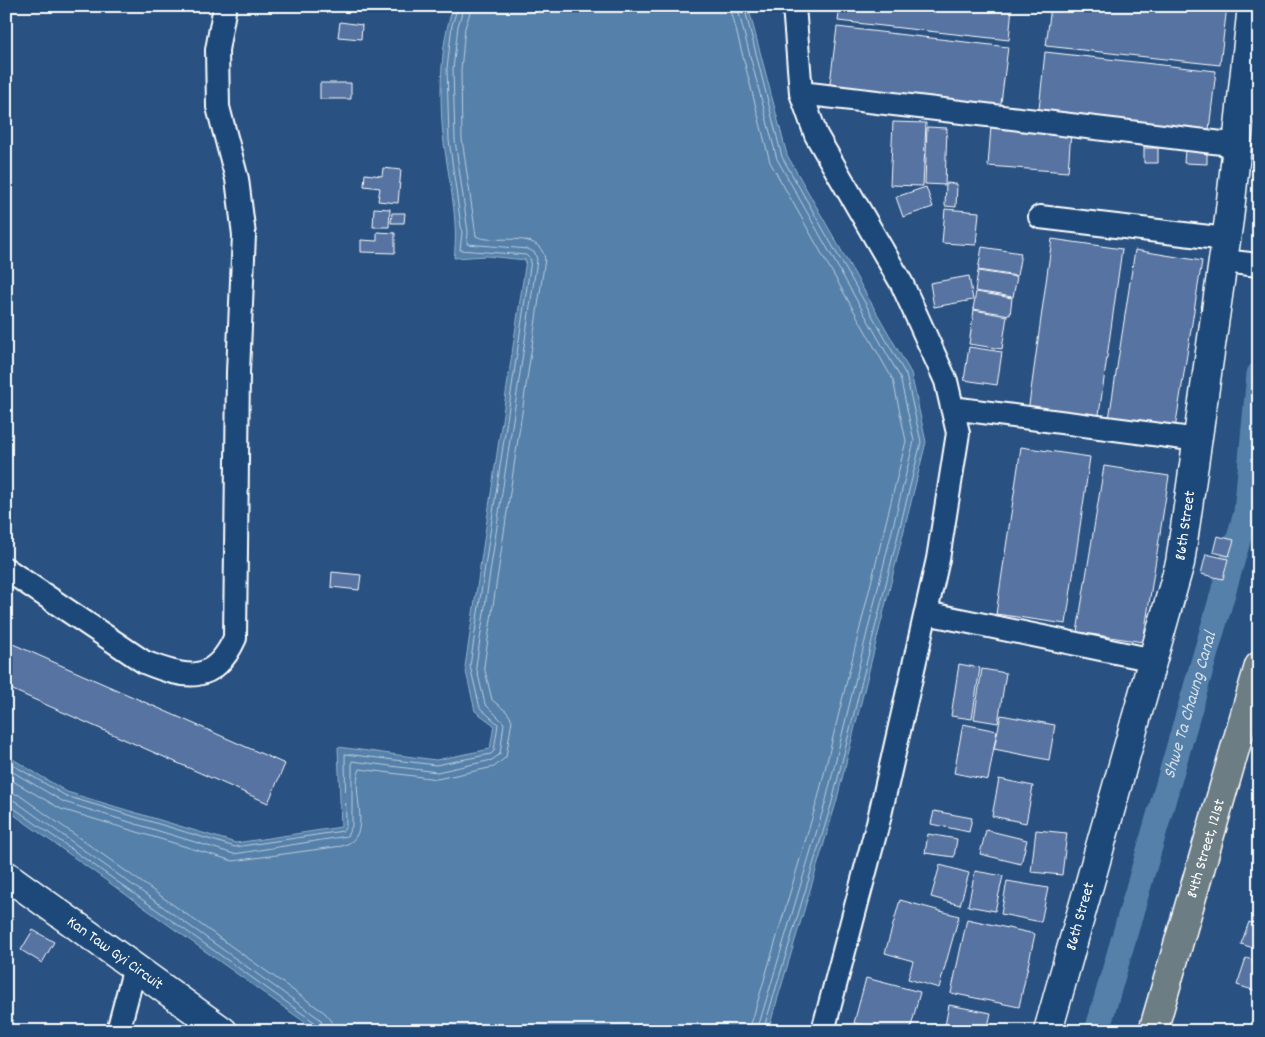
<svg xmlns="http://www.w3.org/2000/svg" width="1265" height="1037" viewBox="0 0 1265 1037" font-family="Dekko,sans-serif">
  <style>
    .water { fill: #5480a9; stroke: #98b3cb }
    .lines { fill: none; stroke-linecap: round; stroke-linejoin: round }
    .shore { stroke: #bcd; stroke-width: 1 }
    .canal { stroke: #5480a9; stroke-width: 25 }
    .building { fill: #5773a1; stroke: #fff }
    .street-casing { stroke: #fff; stroke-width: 26 }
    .secondary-casing { stroke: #fff; stroke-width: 31 }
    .primary-casing { stroke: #fff; stroke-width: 31 }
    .street { stroke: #1f4a7a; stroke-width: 22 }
    .secondary { stroke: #1f4a7a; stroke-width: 28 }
    .primary { stroke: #6d7d84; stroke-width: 28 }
    .labels { text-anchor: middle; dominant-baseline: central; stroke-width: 4; stroke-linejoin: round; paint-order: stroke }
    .street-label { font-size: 16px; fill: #fff; stroke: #1f4a7a }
    .water-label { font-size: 18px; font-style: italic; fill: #d4dfea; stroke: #1f4a7a }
  </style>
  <rect width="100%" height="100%" fill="#295181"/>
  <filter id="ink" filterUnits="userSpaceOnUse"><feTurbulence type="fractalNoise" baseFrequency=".02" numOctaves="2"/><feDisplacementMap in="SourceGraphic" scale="10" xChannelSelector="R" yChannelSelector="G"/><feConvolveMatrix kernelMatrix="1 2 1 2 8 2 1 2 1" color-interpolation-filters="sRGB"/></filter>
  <g filter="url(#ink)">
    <!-- water -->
    <path class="water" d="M454,6H748L787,155L911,373L926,442L836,803L768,1031H317L6,809V755L67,792L236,843L341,827L338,747L436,760L490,749L494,725L475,711L465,667L526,260L486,256L454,258C459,219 449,182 444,143C439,106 439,41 454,6Z"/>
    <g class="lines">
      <!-- shore -->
      <path class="shore" d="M730,6L770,162L893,380L906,441L818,798L749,1031
        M737,6L777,159L900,377L914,441L826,800L757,1031
        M744,6L782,157L906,375L921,442L832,802L763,1031
        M6,761L66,796L235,847L343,831L346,826L345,754L436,765L491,754L494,751L498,724L480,708L470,666L531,260L526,255L460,250L462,233L449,140L447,69L452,25L458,6
        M6,768L64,802L234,854L347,836L352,826V761L437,772L492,760L500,754L504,723L485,704L476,666L537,260L535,253L528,249L467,244L468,232L455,140L453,69L458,26L464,6
        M6,777L61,809L233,861L342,846C376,837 349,791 360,769L437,779L494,767L506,757L512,720L507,712L492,700L484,666L545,259C539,227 494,246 476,236L462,139L461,70L465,28L472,6
        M6,791L19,795L325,1013L332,1021L333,1031
        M6,799L15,801L320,1019L326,1031
        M6,805L11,806L317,1024L319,1031"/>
      <!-- canal -->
      <path class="canal" id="s1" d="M1097,1031L1246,513L1259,374"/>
    </g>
    <!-- building -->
    <path class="building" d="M840,6H1012L1009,40L838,21Z
      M1051,6H1227L1220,65L1046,46Z
      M340,22L362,25L361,39L338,37Z
      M837,27L1008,47L1000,111L829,91Z
      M1045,52L1216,71L1208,138L1038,119Z
      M320,83H351V99H320Z
      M893,122L926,123L923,186L890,185Z
      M991,126L1071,131L1068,172L988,166Z
      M927,127L947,128L945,185L925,184Z
      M1144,148H1158V163H1144Z
      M1185,150H1207V164L1184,163Z
      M383,168L401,170L398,203L378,201L380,188L364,186L365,174L382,176Z
      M946,183L957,184L956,207L945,206Z
      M926,187L933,207L903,217L896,197Z
      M374,208L390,209L389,227H373Z
      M945,209L979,212L976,245L942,243Z
      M392,213H405L404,223H391Z
      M377,232L395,233V253L361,252V240L377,241Z
      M1052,239L1122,249L1098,422L1028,412Z
      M982,247L1021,253L1017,276L978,270Z
      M1135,250L1202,261L1175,429L1109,419Z
      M978,271L1017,277L1013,297L975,291Z
      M969,276L973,300L934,307L930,283Z
      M976,292L1012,298L1010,315L973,309Z
      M974,310L1007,316L1002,349L969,344Z
      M969,347L1002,352L997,385L964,380Z
      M1021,447L1090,457L1066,624L996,614Z
      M1104,466L1169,476L1143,642L1077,632Z
      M1217,536L1234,540L1229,556L1213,552Z
      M1206,554L1228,559L1223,579L1201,574Z
      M332,572L361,575L359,590L331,587Z
      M6,641L285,764L268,803L6,687Z
      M959,664L980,668L972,719L951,716Z
      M982,669L1006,673L998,723L974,719Z
      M1001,715L1055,725L1049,760L994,749Z
      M963,724L997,731L988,780L954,773Z
      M999,779L1033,786L1026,823L992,816Z
      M934,811L972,818L969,832L931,824Z
      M986,830L1027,840L1021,864L980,854Z
      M1036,830L1067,833L1062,875L1031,872Z
      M928,834L957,839L954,857L925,853Z
      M940,865L969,873L960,905L931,897Z
      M975,871L1003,876L995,911L968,906Z
      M1007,881L1048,888L1041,922L1001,914Z
      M900,900L959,916L939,988L908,979L913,961L885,953Z
      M967,919L1035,934L1019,1007L951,993Z
      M1249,922L1259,925V950L1241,944Z
      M33,930L54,942L42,963L21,950Z
      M1246,958L1259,962V992L1237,985Z
      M866,978L920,992L910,1031H885L854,1023Z
      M949,1005L991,1013L987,1031H944Z"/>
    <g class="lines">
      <defs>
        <path id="street" d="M794,6L801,93L816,135L902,284L946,381L958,433L938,559L879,819L823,1031
          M801,93L1239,145
          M1040,217L1226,239
          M1223,261L1259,265
          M952,408L1199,440
          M6,569L144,662C186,679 214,685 235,638L238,372L244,235L237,179L218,107L217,50L225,6
          M926,613L1154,660
          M118,1031L135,967"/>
        <g id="secondary">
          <path id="s2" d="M6,875L223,1031"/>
          <path id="s3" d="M1048,1031L1180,563L1229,219L1252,6"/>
        </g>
        <g id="primary">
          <path id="s4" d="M1153,1031L1259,666"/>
        </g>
      </defs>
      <!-- street casing -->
      <use href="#street" class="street-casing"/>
      <!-- secondary casing -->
      <use href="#secondary" class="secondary-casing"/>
      <!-- primary casing -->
      <use href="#primary" class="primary-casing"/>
      <!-- street -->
      <use href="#street" class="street"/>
      <!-- secondary -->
      <use href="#secondary" class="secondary"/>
      <!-- primary -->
      <use href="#primary" class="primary"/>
    </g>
  </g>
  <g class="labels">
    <!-- street labels -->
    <g class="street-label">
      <text stroke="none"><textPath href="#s3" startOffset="524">86th Street</textPath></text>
      <text stroke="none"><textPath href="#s4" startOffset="190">84th Street, 121st</textPath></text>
      <text stroke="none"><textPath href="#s3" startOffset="119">86th Street</textPath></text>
      <text stroke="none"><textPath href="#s2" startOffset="134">Kan Taw Gyi Circuit</textPath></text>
    </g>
    <!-- water labels -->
    <g class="water-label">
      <text stroke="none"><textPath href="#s1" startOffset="339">Shwe Ta Chaung Canal</textPath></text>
    </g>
  </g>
  <!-- margin -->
  <rect width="1265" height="1037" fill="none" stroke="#1f4a7a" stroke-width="25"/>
  <rect x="12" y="12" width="1240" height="1012" fill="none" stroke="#fff" stroke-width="2" filter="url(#ink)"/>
</svg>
